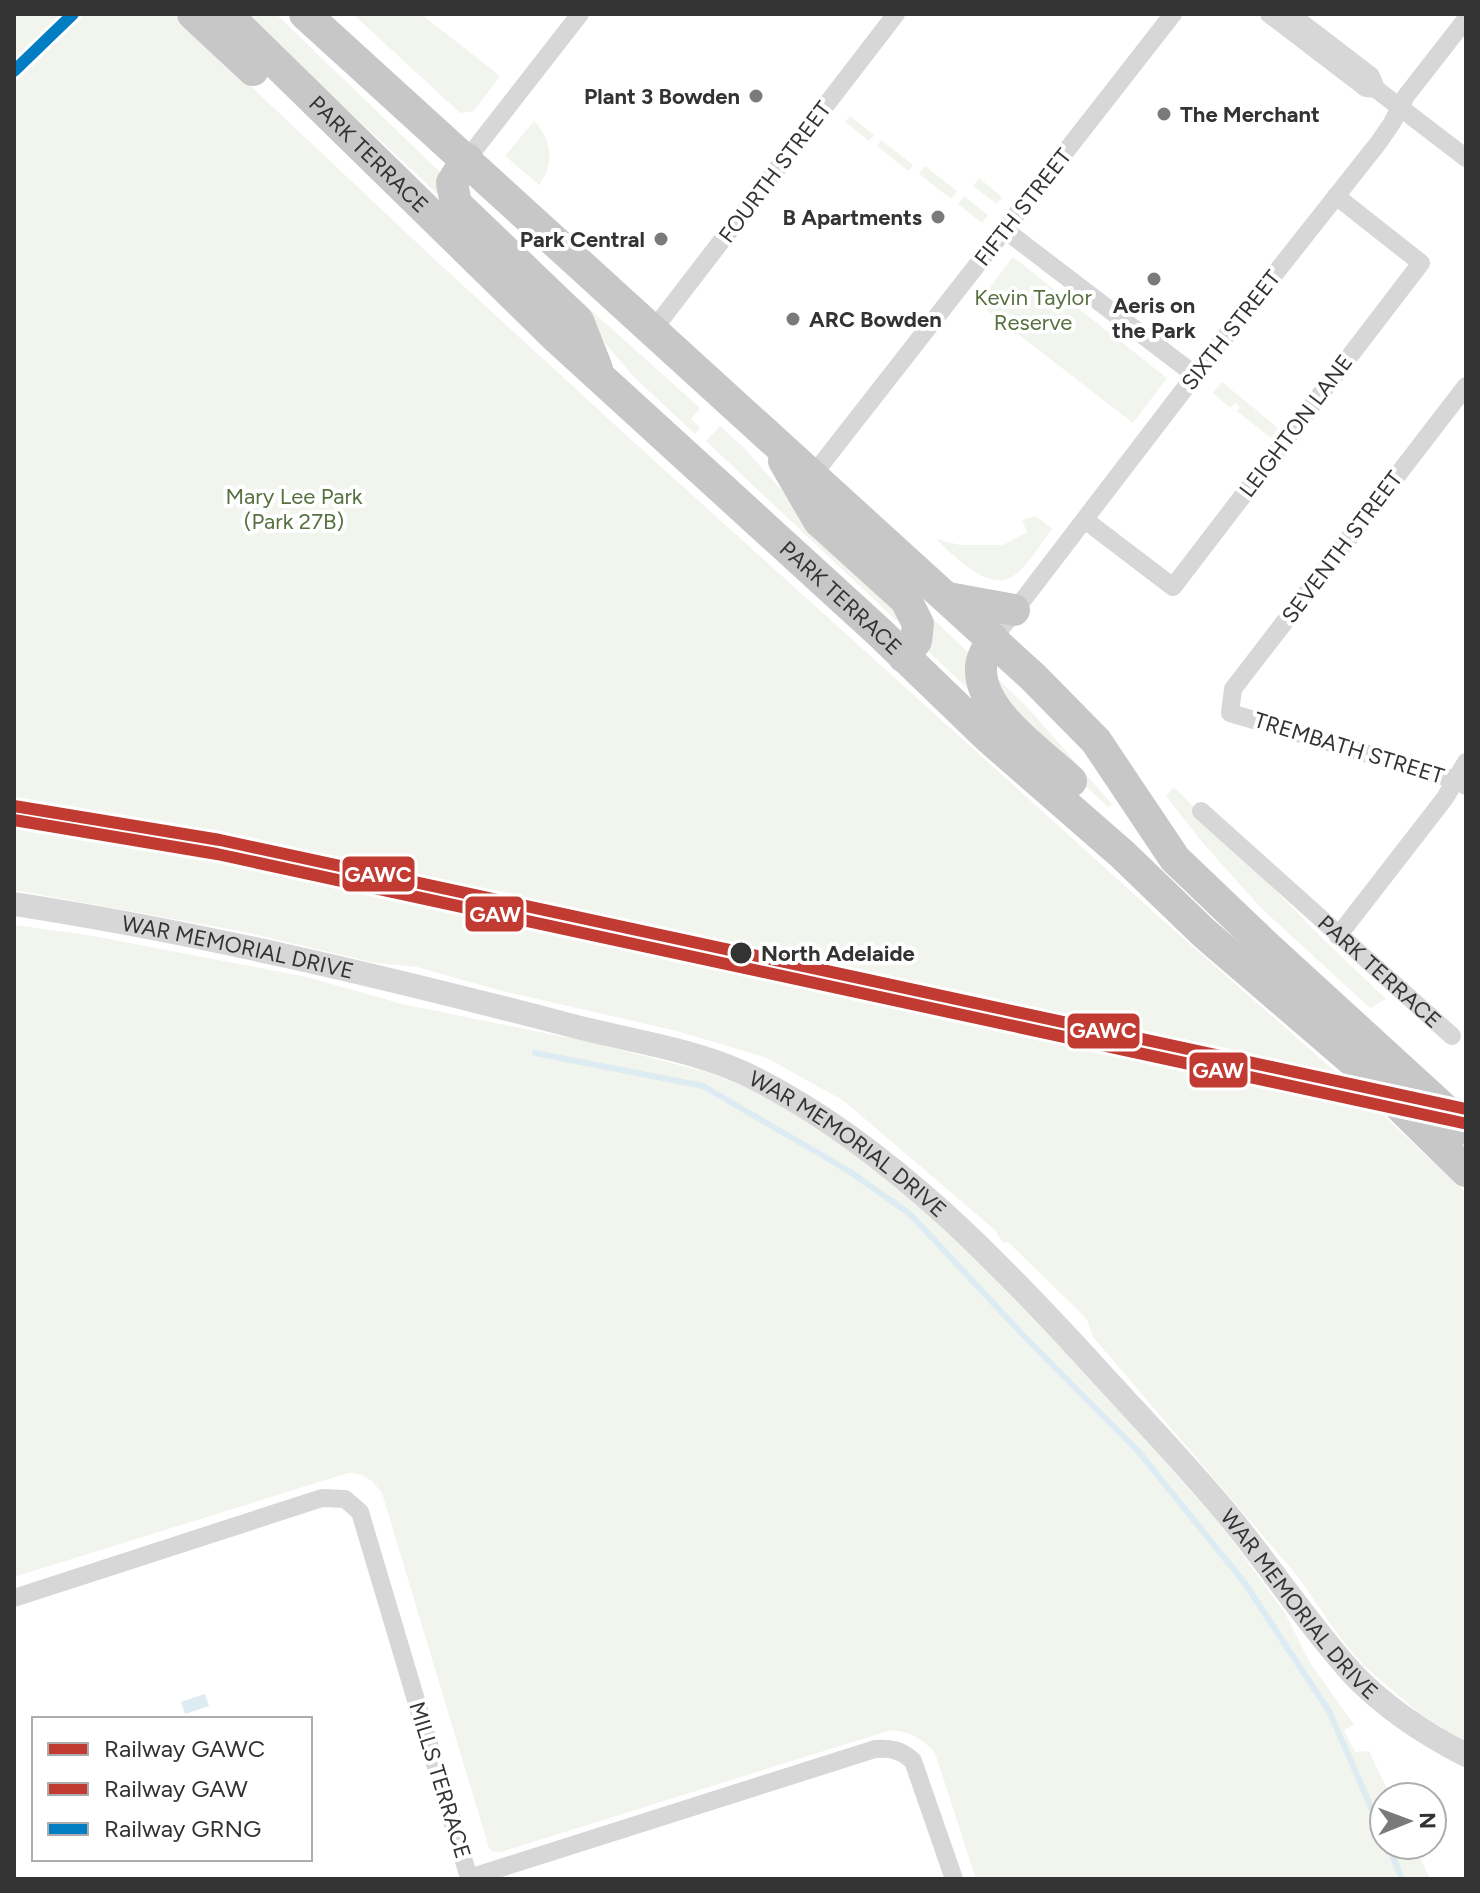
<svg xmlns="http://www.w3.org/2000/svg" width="1480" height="1893" viewBox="0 0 1480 1893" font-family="Figtree,sans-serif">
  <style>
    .green { fill: #f1f5ed }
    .water { fill: #ddebf3 }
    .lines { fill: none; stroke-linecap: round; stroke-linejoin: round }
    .stream { stroke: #ddebf3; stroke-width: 6 }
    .minor { stroke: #d7d7d7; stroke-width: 18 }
    .tertiary { stroke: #d7d7d7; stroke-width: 24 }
    .trunk { stroke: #c7c7c7; stroke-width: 32 }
    .rail-1-casing { stroke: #fff; stroke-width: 18 }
    .rail-2-casing { stroke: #fff; stroke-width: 18 }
    .rail-3-casing { stroke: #fff; stroke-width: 18 }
    .rail-1 { stroke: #c23b33; stroke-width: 12 }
    .rail-2 { stroke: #c23b33; stroke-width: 12 }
    .rail-3 { stroke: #007dc3; stroke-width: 12 }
    .poi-dot { fill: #7a7a7a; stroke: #fff; stroke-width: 3 }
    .stop-dot { fill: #333; stroke: #fff; stroke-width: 3 }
    .labels { text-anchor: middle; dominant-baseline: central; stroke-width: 8; stroke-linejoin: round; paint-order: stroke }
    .poi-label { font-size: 22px; font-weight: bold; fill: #333; stroke: #fff; text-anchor: end }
    .street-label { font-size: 22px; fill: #333; stroke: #fff }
    .park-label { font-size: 22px; fill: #56703f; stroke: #fff }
    .stop-label { font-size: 22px; font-weight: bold; fill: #333; stroke: #fff; text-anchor: start }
    .line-badge { stroke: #fff; stroke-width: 3 }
    .badge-label { font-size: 22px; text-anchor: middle; font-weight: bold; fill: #fff }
  </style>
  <rect width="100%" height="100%" fill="#fff"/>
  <!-- green -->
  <path class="green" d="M14,14H174L432,257L638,446L1176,932L1361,1094L1466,1193V1742L1419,1713L1363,1665L1339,1636L1299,1578L1093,1337L1087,1320L1080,1312L1008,1242L1003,1243L995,1230L844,1101L767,1058L677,1031L498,990L417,967L376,963L240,931L14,890Z
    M245,14H276L445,177L443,199Z
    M353,14H421L500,76L474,111L460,113Z
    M850,116L874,135L869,141L845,122Z
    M534,121C552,139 555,164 539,185L505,156Z
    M881,140L913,165L908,171L877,146Z
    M925,166L957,191L951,199L919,174Z
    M979,178L1002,197L997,204L973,186Z
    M964,196L988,215L982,223L958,204Z
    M1013,257L1167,378L1133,423L978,303Z
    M552,275L700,408L691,419L700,428L695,434L634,377L587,322Z
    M1222,382L1278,428L1271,438L1237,411L1240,407L1235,403L1230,408L1213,393Z
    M720,426L745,449L817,530L902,615L897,621L706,441Z
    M1036,516L1052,529C1041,543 1030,563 1016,574C991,596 953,555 936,539L960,545H1003L1027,532L1022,520Z
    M928,614L971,655L969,690L926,649Z
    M993,674L1029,709L1112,804L1108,807L999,706Z
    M1174,787L1325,941L1386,999L1370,1008L1261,908L1202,842L1166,796Z
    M14,925L88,935L307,977L402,1004L589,1042L707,1072L751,1089L804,1118L889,1179L977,1260L1114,1404L1221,1525L1285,1613L1309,1661L1354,1725L1344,1730L1355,1752L1369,1751L1391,1797H1384V1845H1414L1430,1879H976L935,1753C922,1738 911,1732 891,1730L501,1852H493L489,1848L382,1493C372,1480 365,1473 348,1473L14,1577Z"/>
  <!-- water -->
  <path class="water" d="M205,1694L209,1706L185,1714L181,1702Z"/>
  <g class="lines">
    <!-- stream -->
    <path class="stream" d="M535,1053L703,1086L849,1171L910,1214L1023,1335L1138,1451L1244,1582L1329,1711L1384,1837
      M1388,1845L1402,1879"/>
    <!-- minor -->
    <g class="minor">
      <path d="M1269,14L1366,88L1376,89L1466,158"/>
      <path d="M1290,14L1371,76L1376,89"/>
      <path d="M467,159L580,14"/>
      <path d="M1005,230L1195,375"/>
      <path d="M653,330L896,14"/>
      <path d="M1466,386L1233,689L1230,713L1456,780L1466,786"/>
      <path d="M813,475L1173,14"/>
      <path d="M1085,520L1173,587L1421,263L1336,196"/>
      <path d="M993,639L1202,366L1379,142L1392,123L1406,96L1466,19"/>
      <path id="s1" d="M1201,811L1452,1036"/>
      <path d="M1338,936L1445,798L1466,762"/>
      <path d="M14,1598L322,1498L345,1499L360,1512L469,1878L875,1749C892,1748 901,1750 913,1761L954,1879"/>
    </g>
    <!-- tertiary -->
    <path class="tertiary" id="s2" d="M14,904C202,933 389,978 573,1026C634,1042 701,1050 758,1080C892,1149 1004,1267 1104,1377C1147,1424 1192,1471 1233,1521C1273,1571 1309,1625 1352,1673C1384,1707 1425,1734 1466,1755"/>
    <!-- trunk -->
    <g class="trunk">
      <path d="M193,14L253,70"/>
      <path id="s3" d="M226,14L558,339L879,632L989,738L1122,854L1204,933L1359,1066L1466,1171"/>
      <path d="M305,14L1033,677L1096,741L1175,859L1265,945L1466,1129"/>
      <path d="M467,159L452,183L456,204L578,321L597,369"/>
      <path d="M784,461L819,521L906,600L918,624L916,641L904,657"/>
      <path d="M948,598L1014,610"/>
      <path d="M993,639C988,648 981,658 981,668C979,712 1041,753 1071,781"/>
    </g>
    <defs>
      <path id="rail-1" d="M14,806L220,840L1466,1109"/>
      <path id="rail-2" d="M14,820L217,854L1463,1123"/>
      <path id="rail-3" d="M14,71L73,14"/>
    </defs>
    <!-- rail-1 casing -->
    <use href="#rail-1" class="rail-1-casing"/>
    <!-- rail-2 casing -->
    <use href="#rail-2" class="rail-2-casing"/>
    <!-- rail-3 casing -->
    <use href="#rail-3" class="rail-3-casing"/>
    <!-- rail-1 -->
    <use href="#rail-1" class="rail-1"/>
    <!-- rail-2 -->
    <use href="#rail-2" class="rail-2"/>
    <!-- rail-3 -->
    <use href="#rail-3" class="rail-3"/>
  </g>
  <!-- markers -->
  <g class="poi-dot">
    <circle cx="756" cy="96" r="8"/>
    <circle cx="1164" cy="114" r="8"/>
    <circle cx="938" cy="217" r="8"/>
    <circle cx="661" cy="239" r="8"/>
    <circle cx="1154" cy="279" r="8"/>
    <circle cx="793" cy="319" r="8"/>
  </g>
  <circle class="stop-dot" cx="741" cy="953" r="12"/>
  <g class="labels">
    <!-- poi labels -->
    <g class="poi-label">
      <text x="740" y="96">Plant 3 Bowden</text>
      <text x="1180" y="114" text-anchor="start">The Merchant</text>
      <text x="922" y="217">B Apartments</text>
      <text x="645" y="239">Park Central</text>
      <text x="1154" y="305" text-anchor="middle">Aeris on<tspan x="1154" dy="25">the Park</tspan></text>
      <text x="809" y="319" text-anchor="start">ARC Bowden</text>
    </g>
    <!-- street labels -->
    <g class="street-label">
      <text stroke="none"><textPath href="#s3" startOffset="200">PARK TERRACE</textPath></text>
      <text transform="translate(775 172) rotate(-53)">FOURTH STREET</text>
      <text transform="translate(1023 207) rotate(-52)">FIFTH STREET</text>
      <text transform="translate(1231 330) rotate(-52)">SIXTH STREET</text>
      <text transform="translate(1296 426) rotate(-53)">LEIGHTON LANE</text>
      <text transform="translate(1342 547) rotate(-53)">SEVENTH STREET</text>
      <text stroke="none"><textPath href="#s3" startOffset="848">PARK TERRACE</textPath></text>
      <text transform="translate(1349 748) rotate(17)">TREMBATH STREET</text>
      <text stroke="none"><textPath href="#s2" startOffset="228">WAR MEMORIAL DRIVE</textPath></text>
      <text stroke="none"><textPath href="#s1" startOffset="240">PARK TERRACE</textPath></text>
      <text stroke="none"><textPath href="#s2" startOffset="876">WAR MEMORIAL DRIVE</textPath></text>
      <text stroke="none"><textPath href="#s2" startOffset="1524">WAR MEMORIAL DRIVE</textPath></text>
      <text transform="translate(440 1780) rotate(73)">MILLS TERRACE</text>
    </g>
    <!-- park labels -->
    <g class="park-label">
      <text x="1033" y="297">Kevin Taylor<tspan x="1033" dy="25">Reserve</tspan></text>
      <text x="294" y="496">Mary Lee Park<tspan x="294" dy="25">(Park 27B)</tspan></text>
    </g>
    <!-- stop labels -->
    <g class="stop-label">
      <text x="761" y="953">North Adelaide</text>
    </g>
  </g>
  <g class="line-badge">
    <rect x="341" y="855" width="75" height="38" rx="8" fill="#c23b33"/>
    <rect x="464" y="895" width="61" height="38" rx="8" fill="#c23b33"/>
    <rect x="1066" y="1012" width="75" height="38" rx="8" fill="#c23b33"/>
    <rect x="1188" y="1051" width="61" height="38" rx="8" fill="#c23b33"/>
  </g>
  <g class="badge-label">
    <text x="378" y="882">GAWC</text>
    <text x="495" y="922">GAW</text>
    <text x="1103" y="1038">GAWC</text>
    <text x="1218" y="1078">GAW</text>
  </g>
  <!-- border -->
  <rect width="1480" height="1893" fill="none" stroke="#333333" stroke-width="32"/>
  <!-- legend -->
  <rect x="32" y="1717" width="280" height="144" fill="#ffffff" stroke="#adadad" stroke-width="2"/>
  <rect x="48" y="1743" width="40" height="12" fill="#c23b33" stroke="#adadad" stroke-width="2"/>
  <text x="104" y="1757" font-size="24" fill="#333333">Railway GAWC</text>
  <rect x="48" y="1783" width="40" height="12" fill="#c23b33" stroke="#adadad" stroke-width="2"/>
  <text x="104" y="1797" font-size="24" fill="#333333">Railway GAW</text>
  <rect x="48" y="1823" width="40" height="12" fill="#007dc3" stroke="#adadad" stroke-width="2"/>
  <text x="104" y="1837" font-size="24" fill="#333333">Railway GRNG</text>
  <!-- north arrow -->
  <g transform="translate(1408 1821) rotate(89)"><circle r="38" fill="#ffffff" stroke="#adadad" stroke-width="2"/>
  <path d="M0-6L14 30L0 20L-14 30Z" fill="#7a7a7a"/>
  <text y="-12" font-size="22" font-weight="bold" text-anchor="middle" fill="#333333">N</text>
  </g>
</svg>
